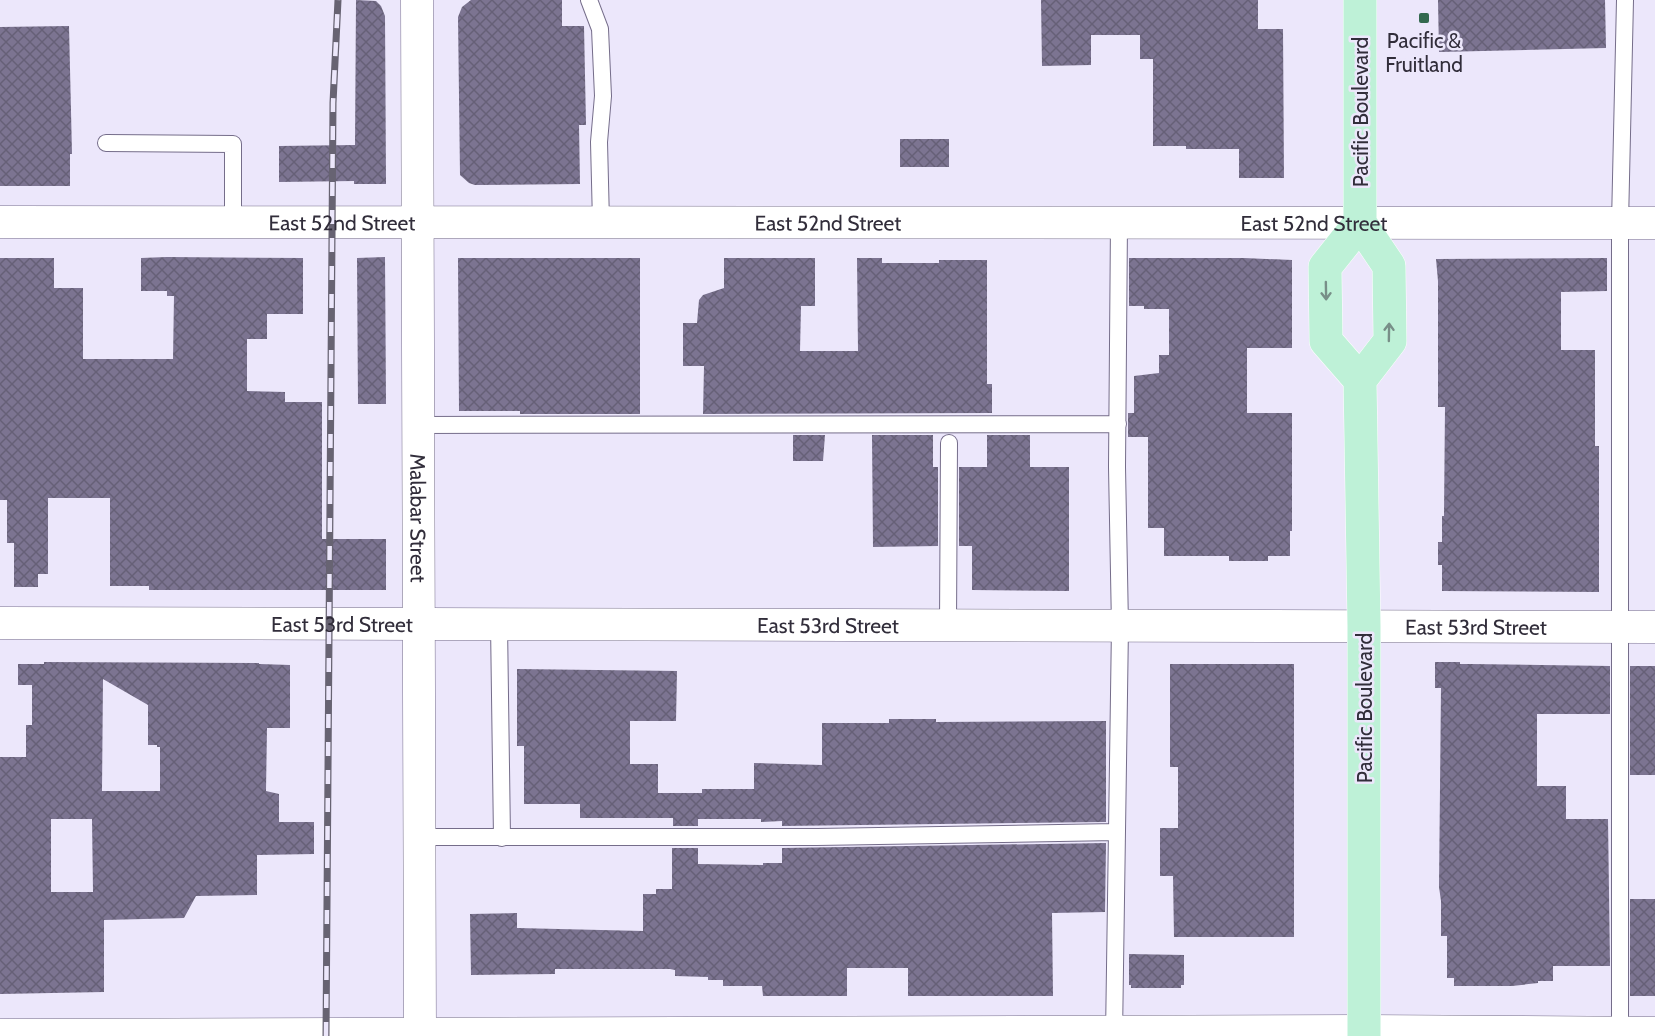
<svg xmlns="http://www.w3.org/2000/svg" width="1655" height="1036" viewBox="0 0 1655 1036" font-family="Cabin,sans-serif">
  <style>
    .building { fill: url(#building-cross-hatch); fill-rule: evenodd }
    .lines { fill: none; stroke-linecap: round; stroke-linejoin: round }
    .service-casing { stroke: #756d8a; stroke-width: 18 }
    .minor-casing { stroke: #756d8a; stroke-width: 33 }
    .primary-casing { stroke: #fff; stroke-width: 34 }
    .service { stroke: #fff; stroke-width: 16 }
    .minor { stroke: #fff; stroke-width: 32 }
    .primary { stroke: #bef1d7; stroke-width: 33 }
    .rail-casing { stroke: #676372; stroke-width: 7 }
    .rail { stroke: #ece7fb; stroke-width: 4.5; stroke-dasharray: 14; stroke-linecap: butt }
    .oneway { stroke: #788f88 }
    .poi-dot { fill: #33694f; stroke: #ece7fb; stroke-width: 2 }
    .labels { text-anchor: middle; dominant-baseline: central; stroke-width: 5; stroke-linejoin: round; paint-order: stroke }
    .poi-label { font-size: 21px; fill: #312d3a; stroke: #ece7fb }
    .street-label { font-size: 21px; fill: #312d3a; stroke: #ece7fb }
  </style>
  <defs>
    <pattern id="building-cross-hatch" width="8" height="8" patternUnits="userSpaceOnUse" patternTransform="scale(1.5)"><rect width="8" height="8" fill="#7c7491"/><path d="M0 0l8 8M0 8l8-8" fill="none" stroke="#666077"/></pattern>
  </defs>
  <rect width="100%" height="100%" fill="#ece7fb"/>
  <!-- building -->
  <path class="building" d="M356,0L376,1L381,6L385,16L386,184H354V181L279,182V146L355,145Z
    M471,0H562V26H584L586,125H579L580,184L475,185L469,183L460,175L458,17L462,7Z
    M1041,0H1258V29H1283L1284,178H1239V149H1186V146H1153V59H1140V35H1091V65L1042,66Z
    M1438,0H1605L1606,48L1439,52Z
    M69,26L72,154H70V186H0V27Z
    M900,139H949V167H900Z
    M167,257L303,258V314H267V339H247V391L285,392V402H322V539H386V590H149V586H110V498H48V574H38V587H14V543H7V500H0V258H54V288H83V359H173L174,296H167V291H141V258Z
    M385,257L386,404H358L357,258Z
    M458,258H640V414H520V411H459Z
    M724,258H815V306H801L800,351H858L857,258H882V263H939V260H987V384H992V413L703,414L704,366H683V323H697L699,300L703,295L724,288Z
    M1129,258H1244L1292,260V348H1247V413H1292V531H1290V556H1268V561H1229V556H1164V528H1148V437H1128V413H1134V376L1159,373V355H1169V309H1144V306H1129Z
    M1607,258V291L1561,292V350H1595V446H1599V592L1442,591V565H1438V542H1442V516H1444L1445,407H1438V281L1436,259Z
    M793,435H825L823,461H793Z
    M872,435H933V467H938V546L873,547Z
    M987,435H1030V467H1069V591L972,590V546H959V467H987Z
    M44,662L259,663V664L290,665V728H267L266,791L279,794V822H314V854L257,855V895L196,896L184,918L104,920V992L0,994V757H26V725H32V685H18V664H44ZM103,679L148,705V745H157V747H160V791H102ZM51,819H92L93,892H51Z
    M1435,662H1460V664H1470L1610,666V714H1537V786H1566V819H1608L1610,966H1553V981H1538V983L1512,986H1454V978H1447V936H1441V901L1439,887L1441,688H1435Z
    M1170,664H1294V937H1174L1173,876H1160V828H1178V767H1170Z
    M1630,666H1655V775H1630Z
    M517,669L677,671L676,721H630V764H658V793H702V789H754V763L822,765V723H889V719H936V722L1106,721V822L782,826V821L761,822V819H698V826H673V818H580V804H524V746H517Z
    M1106,843L1105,912L1052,913L1053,996H908V968H847V996H763L762,986H723V980H708V977L675,976V970L670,969H555V974L471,975L470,914L517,913V928L643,931V894H656V889H672V848H698V864L763,865V863H782V848Z
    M1630,899H1655V996H1630Z
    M1129,954L1184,955V985H1181V988H1131V985H1129Z"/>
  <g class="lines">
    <defs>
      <path id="service" d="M589,0L600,29L603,96L599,142L601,222
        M106,143L233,144V222
        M418,425L1118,424
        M499,624L502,838
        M948,625L949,443
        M419,837H817L1116,832
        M1114,1036L1120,626L1117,467L1119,222
        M1620,1036V223L1625,0"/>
      <g id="minor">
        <path id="s1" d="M417,0L420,1036"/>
        <path id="s2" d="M0,222L1655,223"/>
        <path id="s3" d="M0,623L1655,627"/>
        <path d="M0,1035L1364,1031L1655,1033"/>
      </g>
      <path id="primary" d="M1360,0V223L1389,266L1390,341L1360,380L1364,626V1036
        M1360,223L1325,267L1326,341L1360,380"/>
    </defs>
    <!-- service casing -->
    <use href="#service" class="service-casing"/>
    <!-- minor casing -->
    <use href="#minor" class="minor-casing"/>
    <!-- primary casing -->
    <use href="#primary" class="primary-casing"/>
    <!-- service -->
    <use href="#service" class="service"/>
    <!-- minor -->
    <use href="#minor" class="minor"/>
    <!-- primary -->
    <use href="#primary" class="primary"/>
    <defs>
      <path id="rail" d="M326,1036L333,103L338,0"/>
    </defs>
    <!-- rail casing -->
    <use href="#rail" class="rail-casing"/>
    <!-- rail -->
    <use href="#rail" class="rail"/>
  </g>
  <!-- one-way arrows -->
  <defs><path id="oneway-shaft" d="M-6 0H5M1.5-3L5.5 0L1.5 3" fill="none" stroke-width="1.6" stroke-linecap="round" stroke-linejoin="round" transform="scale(1.5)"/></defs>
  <g class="oneway">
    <use href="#oneway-shaft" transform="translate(1326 291) rotate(89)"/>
    <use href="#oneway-shaft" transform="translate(1389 332) rotate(-89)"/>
  </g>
  <!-- markers -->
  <rect class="poi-dot" x="1418" y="12" width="12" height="12" rx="3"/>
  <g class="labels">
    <!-- poi labels -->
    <g class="poi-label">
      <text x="1424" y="40">Pacific &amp;<tspan x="1424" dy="24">Fruitland</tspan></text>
    </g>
    <!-- street labels -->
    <g class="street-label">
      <text transform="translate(1360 112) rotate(-90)">Pacific Boulevard</text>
      <text stroke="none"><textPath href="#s2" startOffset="342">East 52nd Street</textPath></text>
      <text stroke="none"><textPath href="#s2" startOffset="828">East 52nd Street</textPath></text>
      <text stroke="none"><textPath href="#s2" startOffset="1314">East 52nd Street</textPath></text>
      <text stroke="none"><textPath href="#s1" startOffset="518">Malabar Street</textPath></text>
      <text stroke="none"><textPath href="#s3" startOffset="342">East 53rd Street</textPath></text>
      <text stroke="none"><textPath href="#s3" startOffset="828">East 53rd Street</textPath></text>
      <text stroke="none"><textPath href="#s3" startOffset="1476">East 53rd Street</textPath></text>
      <text transform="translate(1364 708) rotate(-90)">Pacific Boulevard</text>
    </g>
  </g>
</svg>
